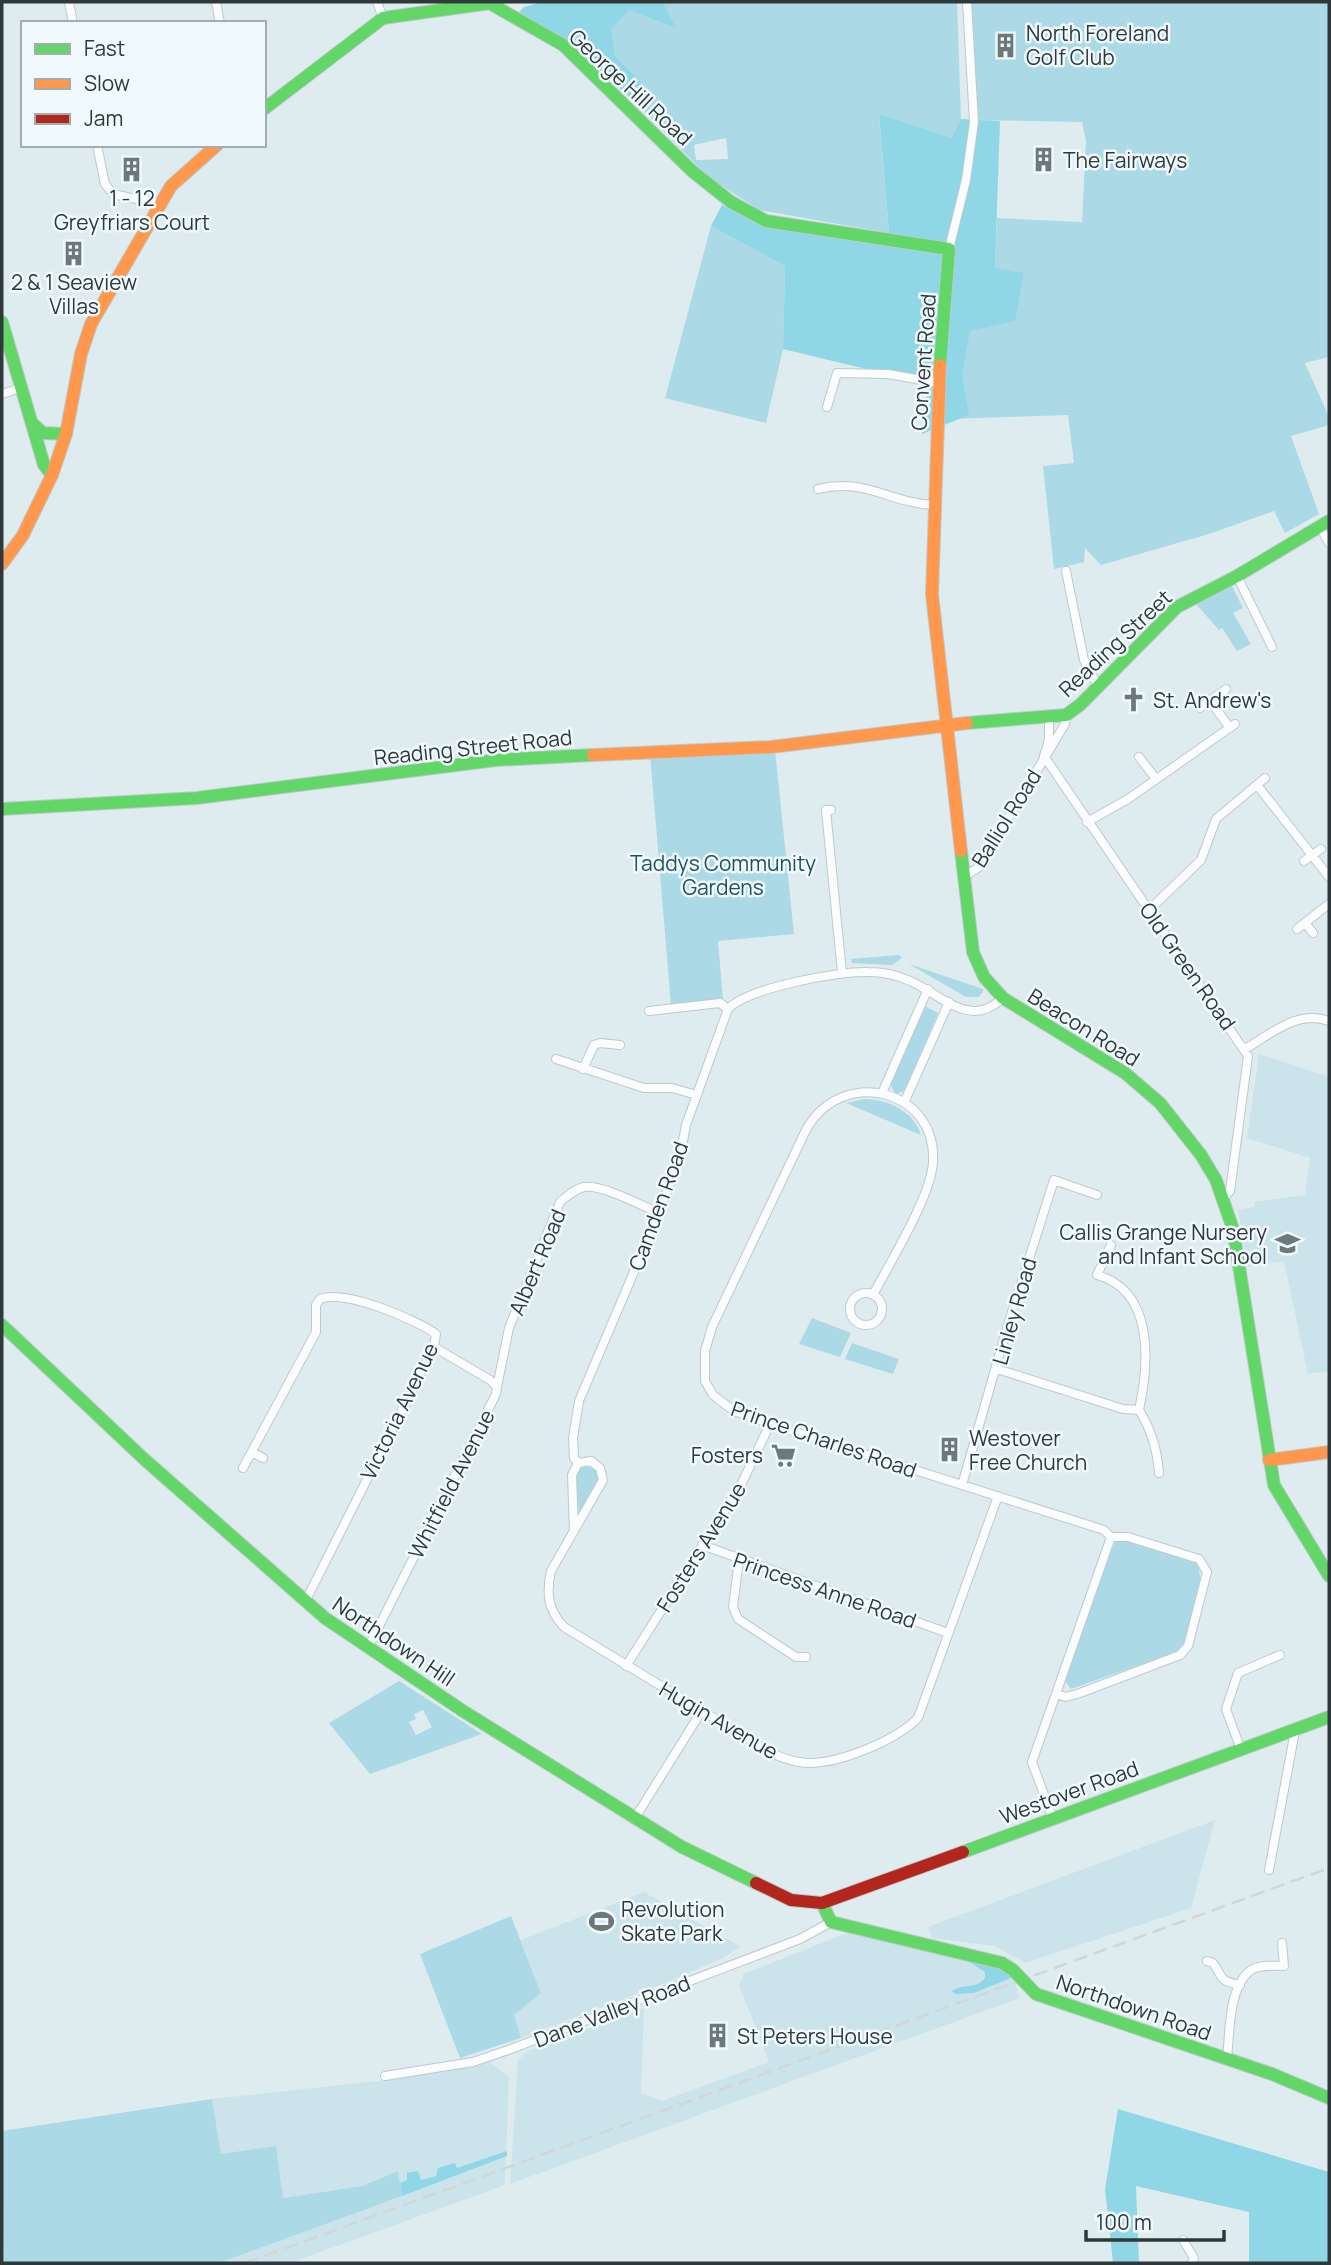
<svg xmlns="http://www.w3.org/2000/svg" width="1331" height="2265" viewBox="0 0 1331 2265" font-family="Manrope,sans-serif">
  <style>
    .built { fill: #cbe4eb }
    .green { fill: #abdae6; fill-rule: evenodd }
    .forest { fill: #8fd7e6 }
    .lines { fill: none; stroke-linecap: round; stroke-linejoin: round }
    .street-casing { stroke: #bec9cb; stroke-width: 10 }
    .fast-casing { stroke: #bec9cb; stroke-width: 14 }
    .slow-casing { stroke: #bec9cb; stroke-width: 14 }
    .jam-casing { stroke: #bec9cb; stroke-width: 14 }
    .street { stroke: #fafcfd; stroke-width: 8 }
    .fast { stroke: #63d668; stroke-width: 12 }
    .slow { stroke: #ff974d; stroke-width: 12 }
    .jam { stroke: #b3261e; stroke-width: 12 }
    .rail { stroke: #d2d6d6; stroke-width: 2.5; stroke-dasharray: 14 7; stroke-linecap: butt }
    .fast-bridge-casing { stroke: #bec9cb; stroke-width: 14; stroke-linecap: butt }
    .fast-bridge { stroke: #63d668; stroke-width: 12 }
    .labels { text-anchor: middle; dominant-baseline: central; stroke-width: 5; stroke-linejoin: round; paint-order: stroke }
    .poi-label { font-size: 21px; fill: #2f393b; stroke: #f0fafd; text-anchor: start }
    .street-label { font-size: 21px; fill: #2f393b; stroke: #f0fafd }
    .park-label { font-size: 21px; fill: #20525d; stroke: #f0fafd }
  </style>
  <rect width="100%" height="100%" fill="#deecef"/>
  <!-- built -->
  <path class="built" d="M1259,1054L1329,1077V1371L1308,1374L1284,1261L1248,1267L1238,1210L1255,1207L1254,1202L1305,1195L1310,1158L1247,1138Z
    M1215,1820L1191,1908L1025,1963L995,1946L932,1938L928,1927Z
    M644,1892L741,1947L719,1960L655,1987L521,2038L513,2015L541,1993L521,1940Z
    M847,1933L969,1959L1013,1977L1020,1998L510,2184L518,2060L528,2051L644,2008L641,2093L662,2101L769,2062L739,1985L744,1974Z
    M489,2062L509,2077L505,2185L290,2263H219L402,2196L398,2171L362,2186L283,2198L221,2155L212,2099L396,2079Z"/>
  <!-- green -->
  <path class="green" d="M663,2H957L961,119L953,138L879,115L889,233L759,210L707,176L642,109L653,94L615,56L610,29L629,9L675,27ZM726,138L728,159L696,160L694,145Z
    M967,2H1329V357L1305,363L1329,417V425L1291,436L1319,514L1285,533L1274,511L1209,534L1101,565L1085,548L1084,562L1054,569L1043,466L1074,463L1068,415L945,419L942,390L995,269L997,218L1082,222L1086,141L1082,122L978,120Z
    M711,226L785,266L783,349L766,423L665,398Z
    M1231,584L1243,608L1233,613L1251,644L1237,651L1222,628L1219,630L1196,604Z
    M775,750L794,934L718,941L723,999L671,1005L650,754Z
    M899,955L902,958L892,965L852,963L851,959Z
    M909,964L983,989V992L978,997H966Z
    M925,1006L938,1013L905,1091L895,1094L891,1085Z
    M865,1099C888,1100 913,1110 921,1135L846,1103Z
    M812,1318L851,1333L840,1357L799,1344Z
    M852,1343L899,1359L893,1374L845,1359Z
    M583,1466L597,1469L600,1479L579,1513L576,1474Z
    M1122,1538L1198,1563L1201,1583L1184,1644L1179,1651L1071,1689L1065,1681L1066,1674L1115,1541Z
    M399,1681L482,1734L370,1774L329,1723ZM423,1710L432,1727L416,1735L409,1722L416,1719L414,1714Z
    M511,1916L541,1993L514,2015L521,2038L460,2058L420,1954Z
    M212,2099L221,2154L276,2146L283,2198L362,2186L398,2171L402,2196L219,2263H4L2,2131Z"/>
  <!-- forest -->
  <path class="forest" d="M542,2H663L676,28L629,10L611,29L615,56L653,94L642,109L569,42L519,12L524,7Z
    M879,114L952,138L961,119L1000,121L995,268L1024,273L1015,321L970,331L962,375L969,415L922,434L928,384L783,349L785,266L711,226L722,205L768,226L890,244Z
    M963,1958L1004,1970L1013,1977L974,1993L955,1994L952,1991C963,1983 976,1990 985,1978V1972Z
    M1118,2109L1329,2172V2263H1249V2212L1136,2186L1139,2263H1113L1105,2189Z
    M507,2151V2156L402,2196L400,2183L407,2180V2173L418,2171L421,2180L436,2176L438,2168L455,2163L457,2168Z"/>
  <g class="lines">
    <defs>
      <path id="street" d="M69,2L73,23
        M216,2L220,23
        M377,2L383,18
        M97,145L105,184L113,194L159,204
        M949,249L966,180L974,122L967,2
        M2,394L20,388
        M827,407L837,373L888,374L939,383
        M818,489C864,477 890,503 933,505
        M1320,527L1329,543
        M1066,571L1084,660L1098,686
        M1237,576L1272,647
        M1210,701L1230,728
        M1200,708L1226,689
        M1049,716V740L1044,756L1248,1056L1230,1191L1223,1198
        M1139,757L1156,779
        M1257,785L1329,877
        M831,810H826L842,973
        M1087,822L1128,799L1235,724
        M1304,861L1321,849
        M964,876L978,868L1065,724L1066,715
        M1149,910L1201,860L1216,819L1265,778
        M1306,924L1313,933
        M1297,929L1329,904
        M649,1011L720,1003L728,1009
        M1245,1049C1271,1034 1298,1009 1329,1021
        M556,1059L644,1088H672L697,1095
        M583,1069L594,1045L600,1043L620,1045
        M882,1093L928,989
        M904,1103L949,1002
        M1111,1245L1097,1275C1155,1291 1149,1364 1139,1410C1152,1431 1157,1450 1159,1473
        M850 1309a16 16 0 1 1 32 0a16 16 0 1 1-32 0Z
        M873,1295C890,1262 931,1197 933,1162C937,1088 841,1066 806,1130L712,1327L705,1351V1381L713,1395L734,1411L770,1424L1104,1530L1111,1537
        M997,1369L1123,1409L1139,1410
        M497,1387L509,1328L560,1202C567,1196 575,1189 584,1187C602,1184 642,1206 659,1213
        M252,1452L263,1458
        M578,1463L574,1458L573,1438L579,1401L659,1213L680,1156L686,1125L728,1009C748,988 838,971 868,972C882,972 897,975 910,981C930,989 951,1010 974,1011C985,1012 995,1005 1003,998
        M243,1468L316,1332V1305L320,1299C344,1289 415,1319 436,1334L434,1347L305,1602
        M962,1485L1007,1328L1054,1180L1097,1195
        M574,1531L572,1475L578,1463L591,1461L600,1468L603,1480L551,1571C546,1594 548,1610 564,1627L773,1754C781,1757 790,1761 799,1762C832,1768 895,1741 918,1718L998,1496
        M702,1545L948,1633
        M739,1560L733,1607L738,1619L796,1657H806
        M368,1648L496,1394L497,1387L490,1380L434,1347
        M626,1666L742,1483L770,1424
        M1056,1694L1066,1697L1080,1693L1180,1655L1188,1646L1207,1572L1199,1559L1128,1537H1111
        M1241,1750L1226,1709L1238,1673L1280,1655
        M635,1818L701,1712
        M1053,1819L1032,1762L1111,1537
        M1269,1870L1295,1731
        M1207,1961L1213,1963C1224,1978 1217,1980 1240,1985
        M1227,2058C1230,2033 1228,1987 1251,1970C1260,1964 1274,1966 1284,1966L1282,1943
        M385,2076L473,2062L511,2049L800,1939L831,1922
        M1183,2240L1194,2258L1192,2263"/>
      <path id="fast" d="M491,4L563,45L692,171L731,202L766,221L949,249L940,365
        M264,109L383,18L498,2
        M2,322L44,465L52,475
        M33,424L43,433L66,434
        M967,723L1066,715L1080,705L1177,607L1237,576L1329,521
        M2,809L197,798L496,760L593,755
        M961,851L973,952L984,977L1003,998L1125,1073L1160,1103L1201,1155L1216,1180L1233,1229L1274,1485L1329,1576
        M2,1325L144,1459L325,1618L463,1711L682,1847L756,1883
        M963,1852L1329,1717
        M822,1903L831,1922L1002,1963L1013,1970
        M1036,1994L1272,2074L1329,2098"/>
      <path id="slow" d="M940,365L932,594L961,851
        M2,564L23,535L52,475L66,434L81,354L91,324L171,186L217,145
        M593,755L771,747L967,723
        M1269,1460L1329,1452"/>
      <path id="jam" d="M756,1883L791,1900L822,1903L963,1852"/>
    </defs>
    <!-- street casing -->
    <use href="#street" class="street-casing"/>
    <!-- fast casing -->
    <use href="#fast" class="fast-casing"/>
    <!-- slow casing -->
    <use href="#slow" class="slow-casing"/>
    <!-- jam casing -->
    <use href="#jam" class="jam-casing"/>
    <!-- street -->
    <use href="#street" class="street"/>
    <!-- fast -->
    <use href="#fast" class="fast"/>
    <!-- slow -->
    <use href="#slow" class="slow"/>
    <!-- jam -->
    <use href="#jam" class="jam"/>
    <!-- rail -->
    <path class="rail" d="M245,2263L1329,1868"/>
    <defs>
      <path id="fast-bridge" d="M1013,1970L1036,1994"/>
    </defs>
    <!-- fast-bridge casing -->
    <use href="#fast-bridge" class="fast-bridge-casing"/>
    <!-- fast-bridge -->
    <use href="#fast-bridge" class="fast-bridge"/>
  </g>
  <!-- icons -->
  <defs>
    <symbol id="building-bare" viewBox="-9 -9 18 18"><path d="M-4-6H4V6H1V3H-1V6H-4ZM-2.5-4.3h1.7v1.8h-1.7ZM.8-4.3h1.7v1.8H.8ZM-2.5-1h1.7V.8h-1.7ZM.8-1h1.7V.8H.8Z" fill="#6c787a" stroke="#f0fafd" stroke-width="2.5" paint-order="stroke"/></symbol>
    <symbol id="church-bare" viewBox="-9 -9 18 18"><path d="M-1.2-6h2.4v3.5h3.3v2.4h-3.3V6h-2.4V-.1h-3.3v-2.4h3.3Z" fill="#6c787a" stroke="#f0fafd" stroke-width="2.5" paint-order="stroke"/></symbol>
    <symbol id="school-bare" viewBox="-9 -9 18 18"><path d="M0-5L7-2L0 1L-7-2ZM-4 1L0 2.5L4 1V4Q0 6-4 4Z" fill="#6c787a" stroke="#f0fafd" stroke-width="2.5" paint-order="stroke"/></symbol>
    <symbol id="supermarket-bare" viewBox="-9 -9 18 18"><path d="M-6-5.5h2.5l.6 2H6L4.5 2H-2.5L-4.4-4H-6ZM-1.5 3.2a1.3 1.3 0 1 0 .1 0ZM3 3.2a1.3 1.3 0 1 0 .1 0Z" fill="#6c787a" stroke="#f0fafd" stroke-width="2.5" paint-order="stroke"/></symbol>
    <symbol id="stadium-bare" viewBox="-9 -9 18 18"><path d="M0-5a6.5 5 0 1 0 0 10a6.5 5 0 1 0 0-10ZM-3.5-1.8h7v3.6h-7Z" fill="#6c787a" stroke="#f0fafd" stroke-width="2.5" paint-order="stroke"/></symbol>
  </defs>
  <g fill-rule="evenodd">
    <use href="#building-bare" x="988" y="28" width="35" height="35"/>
    <use href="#building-bare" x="1026" y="142" width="35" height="35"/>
    <use href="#building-bare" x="114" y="152" width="35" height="35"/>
    <use href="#building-bare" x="56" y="236" width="35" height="35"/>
    <use href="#church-bare" x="1116" y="682" width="35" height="35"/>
    <use href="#school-bare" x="1270" y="1226" width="35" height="35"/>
    <use href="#building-bare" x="932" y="1432" width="35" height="35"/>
    <use href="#supermarket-bare" x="766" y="1438" width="35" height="35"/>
    <use href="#stadium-bare" x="584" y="1904" width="35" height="35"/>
    <use href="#building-bare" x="700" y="2018" width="35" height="35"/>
  </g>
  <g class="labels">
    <!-- poi labels -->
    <g class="poi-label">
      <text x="1026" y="33">North Foreland<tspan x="1026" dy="24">Golf Club</tspan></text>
      <text x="1063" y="160">The Fairways</text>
      <text x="132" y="198" text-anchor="middle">1 - 12<tspan x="132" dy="24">Greyfriars Court</tspan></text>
      <text x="74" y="282" text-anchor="middle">2 &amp; 1 Seaview<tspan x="74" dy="24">Villas</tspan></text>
      <text x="1153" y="700">St. Andrew's</text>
      <text x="1267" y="1232" text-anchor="end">Callis Grange Nursery<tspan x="1267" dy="24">and Infant School</tspan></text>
      <text x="969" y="1438">Westover<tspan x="969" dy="24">Free Church</tspan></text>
      <text x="763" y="1455" text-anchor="end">Fosters</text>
      <text x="621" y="1909">Revolution<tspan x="621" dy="24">Skate Park</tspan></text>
      <text x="737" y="2036">St Peters House</text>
    </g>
    <!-- street labels -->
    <g class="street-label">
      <text transform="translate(631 87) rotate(43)">George Hill Road</text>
      <text transform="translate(923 362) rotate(-86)">Convent Road</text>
      <text transform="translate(1115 643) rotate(-43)">Reading Street</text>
      <text transform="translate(473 747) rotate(-6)">Reading Street Road</text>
      <text transform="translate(1006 818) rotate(-58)">Balliol Road</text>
      <text transform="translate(1188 966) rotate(55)">Old Green Road</text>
      <text transform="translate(1084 1027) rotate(32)">Beacon Road</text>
      <text transform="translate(658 1206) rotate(-70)">Camden Road</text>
      <text transform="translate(537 1262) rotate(-67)">Albert Road</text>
      <text transform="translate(1014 1311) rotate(-74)">Linley Road</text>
      <text transform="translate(399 1411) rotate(-64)">Victoria Avenue</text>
      <text transform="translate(824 1439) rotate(19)">Prince Charles Road</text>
      <text transform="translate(451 1484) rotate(-63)">Whitfield Avenue</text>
      <text transform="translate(701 1547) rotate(-58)">Fosters Avenue</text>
      <text transform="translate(825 1590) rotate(19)">Princess Anne Road</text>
      <text transform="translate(394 1641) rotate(34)">Northdown Hill</text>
      <text transform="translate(719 1720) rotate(30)">Hugin Avenue</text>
      <text transform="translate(1069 1792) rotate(-20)">Westover Road</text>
      <text transform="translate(1134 2007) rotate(19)">Northdown Road</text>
      <text transform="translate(612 2011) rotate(-21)">Dane Valley Road</text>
    </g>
    <!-- park labels -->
    <g class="park-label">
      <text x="723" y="863">Taddys Community<tspan x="723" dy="24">Gardens</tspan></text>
    </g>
  </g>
  <!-- border -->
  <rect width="1331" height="2265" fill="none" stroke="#2f393b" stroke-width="7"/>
  <!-- legend -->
  <rect x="21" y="21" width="245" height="126" fill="#f0fafd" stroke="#a3adaf" stroke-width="2"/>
  <rect x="35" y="44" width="35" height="10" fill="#63d668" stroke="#a3adaf" stroke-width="2"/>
  <text x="84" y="56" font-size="21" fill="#2f393b">Fast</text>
  <rect x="35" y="79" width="35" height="10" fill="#ff974d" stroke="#a3adaf" stroke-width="2"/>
  <text x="84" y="91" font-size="21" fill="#2f393b">Slow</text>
  <rect x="35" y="114" width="35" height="10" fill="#b3261e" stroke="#a3adaf" stroke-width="2"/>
  <text x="84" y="126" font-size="21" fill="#2f393b">Jam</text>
  <!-- scale -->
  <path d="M1086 2230v10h138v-10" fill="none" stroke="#2f393b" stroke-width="3.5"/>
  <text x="1096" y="2230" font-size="21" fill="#2f393b" stroke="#f0fafd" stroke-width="5" paint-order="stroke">100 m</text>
</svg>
